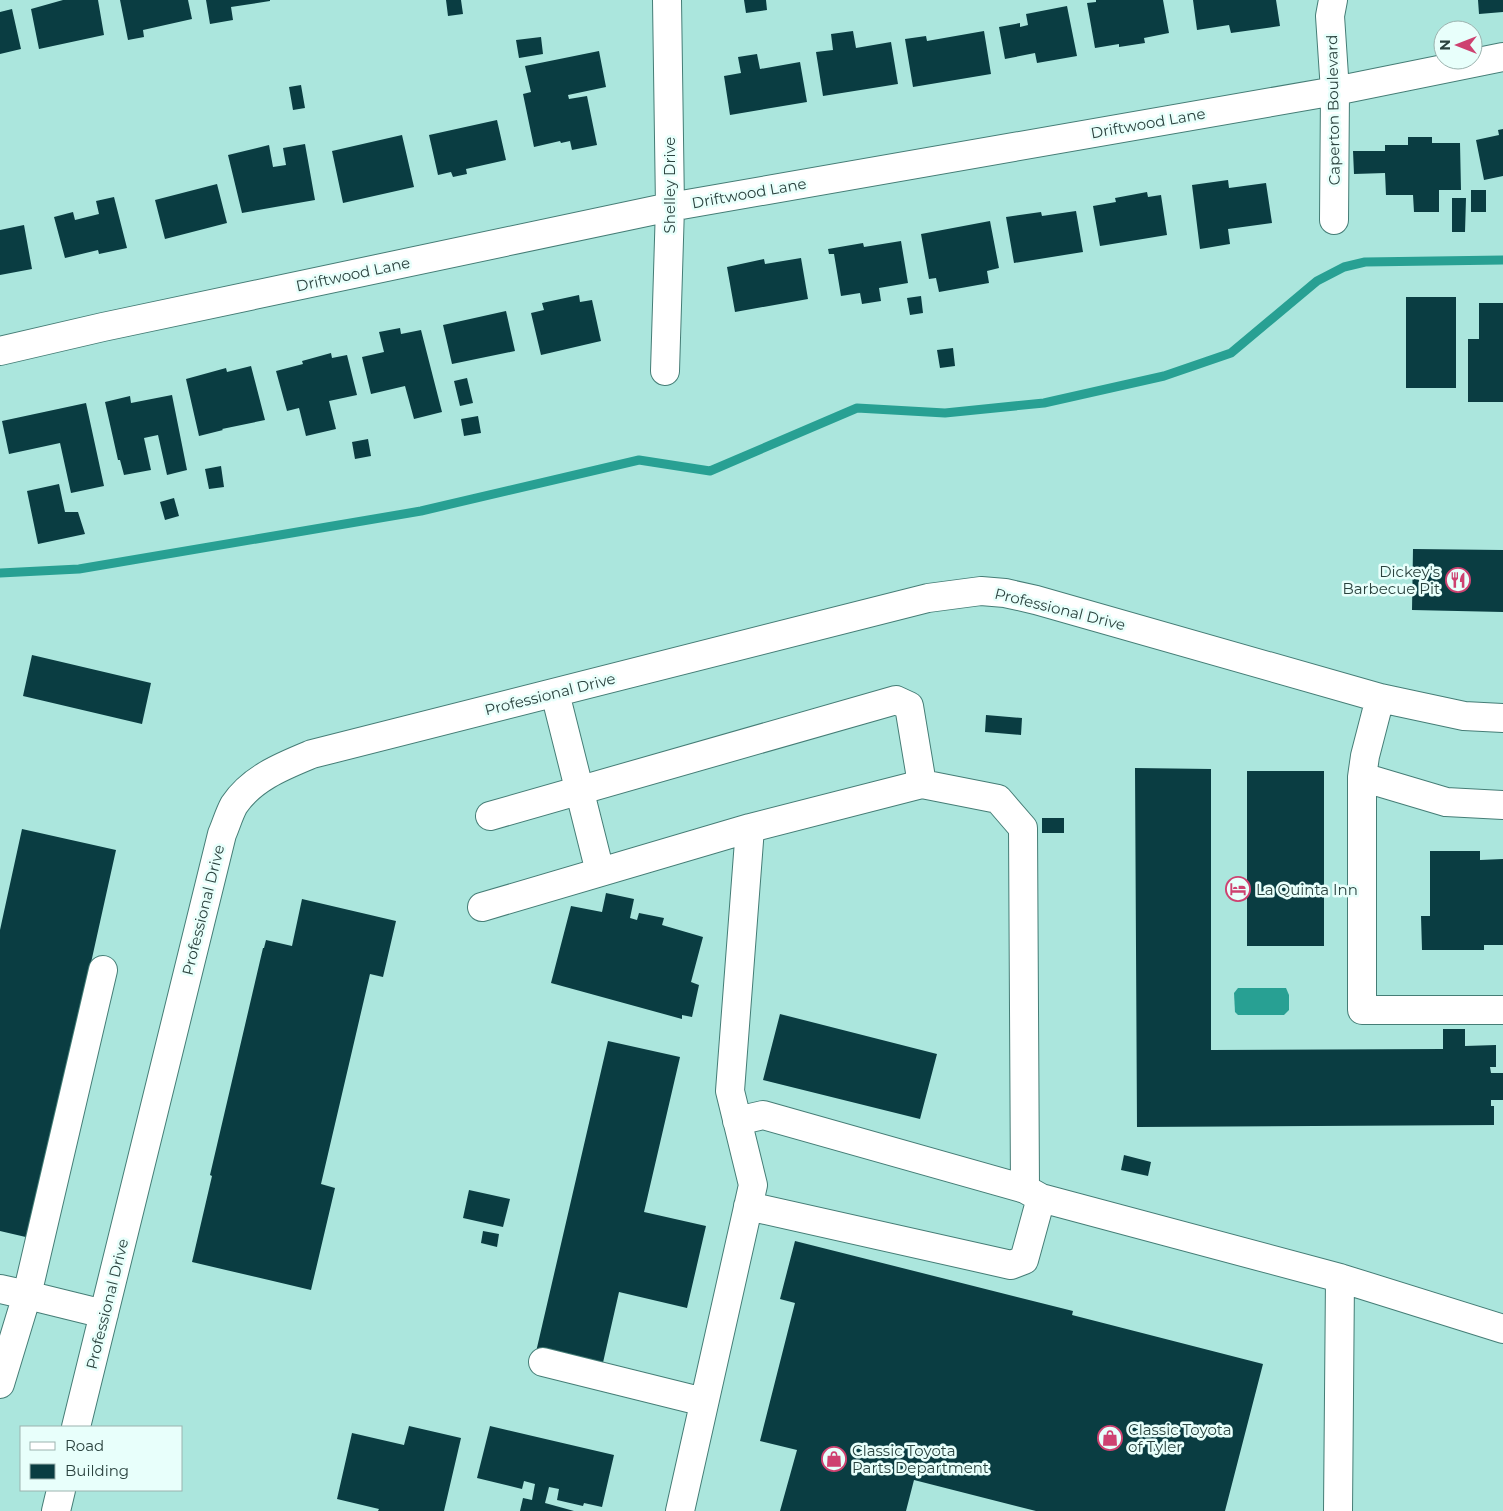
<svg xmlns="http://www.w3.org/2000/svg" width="1503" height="1511" viewBox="0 0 1503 1511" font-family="Montserrat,sans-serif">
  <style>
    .water { fill: #28a093 }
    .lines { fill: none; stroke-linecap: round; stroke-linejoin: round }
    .stream { stroke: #28a093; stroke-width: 9 }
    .building { fill: #0a3d42 }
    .minor-casing { stroke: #457d76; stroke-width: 30 }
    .minor { stroke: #fff; stroke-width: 28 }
    .labels { text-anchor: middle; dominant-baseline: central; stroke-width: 5; stroke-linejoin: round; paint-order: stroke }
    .street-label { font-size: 15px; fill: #2a423e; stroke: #e8fffb }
    .poi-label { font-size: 15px; fill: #2a423e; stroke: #e8fffb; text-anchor: start }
  </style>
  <rect width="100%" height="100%" fill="#abe6dd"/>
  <!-- water -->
  <path class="water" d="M1238,988H1286L1289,995V1010L1284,1015H1238L1235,1012L1234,993Z"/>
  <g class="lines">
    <!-- stream -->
    <path class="stream" d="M0,573L79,569L421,511L639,460L710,471L857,408L945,413L1044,403L1164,376L1231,353L1317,281L1344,267L1365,262L1503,260"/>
  </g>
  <!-- building -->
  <path class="building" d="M63,0H98L104,35L39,49L31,9Z
    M120,0H188L192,19L143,30L144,37L128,40Z
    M206,0H270V1L231,7L233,20L210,24Z
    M446,0H461L463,14L448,16Z
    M744,0H766L767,10L746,13Z
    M1096,0H1163L1169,33L1144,38L1145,43L1119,47V44L1095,48L1087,3L1096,2Z
    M1193,0H1276L1280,26L1231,33L1229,25L1197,30Z
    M1478,0H1503V12L1479,14Z
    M1067,6L1077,56L1037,63L1035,53L1005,59L999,27L1020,23V27L1028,25L1026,14Z
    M12,9L21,49L0,54V12Z
    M853,31L856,48L891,42L898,84L823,96L816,52L833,50L831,34Z
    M984,31L991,74L913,87L905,39L926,36L927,41Z
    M541,37L543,54L519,58L516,40Z
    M599,51L606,87L568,95L569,99L587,96L597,145L572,150L570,141L561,143L560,141L534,147L523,94L531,92L525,66Z
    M757,54L760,69L800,62L807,102L730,115L724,76L741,73L738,57Z
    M301,85L305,108L293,110L289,87Z
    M497,120L506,160L466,169L467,174L453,177L451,172L438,175L429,135Z
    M1503,129V176L1484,180L1476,140L1499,135L1498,130Z
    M402,135L414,187L343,203L332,151Z
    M1408,137H1432V143H1460L1461,190H1439V212H1414L1413,195H1386L1385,173L1354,174L1353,151H1385V145H1408Z
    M305,144L315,200L242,213L228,155L269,145L273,167L286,165L283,148Z
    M1228,180L1229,188L1266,183L1272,223L1228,229L1230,244L1200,249L1192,185Z
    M217,184L227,223L165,239L155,200Z
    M1471,190H1486V212H1471Z
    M1147,192L1148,197L1161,195L1167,235L1100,246L1093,206L1116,202L1115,198Z
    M114,197L127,248L99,254L98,250L65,258L54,217L73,212L75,220L99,214L96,201Z
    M1452,198H1466L1465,232H1452Z
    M1076,211L1083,252L1014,263L1006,217L1041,212L1042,216Z
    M990,221L999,268L987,271L989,283L939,292L936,278L929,279L921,234Z
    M24,225L32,269L0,275V230Z
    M901,241L908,283L879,288L881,301L862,304L860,293L841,296L834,254H829L828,249L863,243L864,247Z
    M801,258L808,299L735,312L727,267L764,259L765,264Z
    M579,295L580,302L592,300L601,341L541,355L531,313L544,310L542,303Z
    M921,296L923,313L910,315L907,298Z
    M1406,297H1456V388H1406Z
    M1479,303H1503V402H1468V339H1479Z
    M506,311L515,351L452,364L443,325Z
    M400,328L401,334L421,330L442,412L414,419L405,386L371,394L362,357L384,352L379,332Z
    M953,348L955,366L940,368L937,350Z
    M331,353L332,358L347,355L357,395L329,401L336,429L306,436L299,408L287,411L276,371L303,364L302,361Z
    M251,366L265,420L222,429L223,430L199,436L186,379L226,368L227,372Z
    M467,378L473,403L460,406L454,381Z
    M172,395L187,470L167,475L158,435L144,438L151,470L124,475L120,460H118L105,402L130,396L131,403Z
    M86,403L104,486L71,493L60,443L9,454L2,421Z
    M478,416L481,433L464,436L461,419Z
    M368,439L371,456L355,459L352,442Z
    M221,466L224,487L209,489L205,469Z
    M59,484L65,512H78L85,534L38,544L27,491Z
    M174,498L179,516L165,520L160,502Z
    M1413,549L1503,550V612L1412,610Z
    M32,655L151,683L142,724L23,696Z
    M986,715L1022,718L1021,735L985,732Z
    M1135,768L1211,769V1050L1443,1049V1029H1465V1046L1496,1045V1067H1490L1491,1073H1503V1100H1491V1106H1494V1125L1137,1127Z
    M1247,771H1324V946H1247Z
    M1042,818H1064V833H1042Z
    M22,829L116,850L30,1238L0,1231V930Z
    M1430,851H1480V860L1503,859V945H1484V950H1422L1421,916H1430Z
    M606,893L634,899L630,918L637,920L639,913L664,918L662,925L703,937L691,982L699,985L692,1017L682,1015V1019L551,983L571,906L602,912Z
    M302,899L396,921L383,977L370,974L321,1184L335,1188L311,1290L192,1262L212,1176L210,1175L263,948H264L266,940L292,946Z
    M780,1014L937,1054L920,1119L763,1080Z
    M608,1041L680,1057L644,1212L706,1226L687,1308L619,1292L602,1367L536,1352Z
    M1124,1155L1151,1162L1148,1176L1121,1170Z
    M469,1190L510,1199L503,1227L463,1218Z
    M483,1231L499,1234L497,1247L481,1243Z
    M795,1241L1073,1311L1072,1315L1263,1364L1225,1511H1036L914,1480L906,1511H780L797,1450L760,1441L795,1303L780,1299Z
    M409,1426L461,1438L444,1511H378L379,1509L337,1499L352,1433L404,1445Z
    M490,1426L614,1455L602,1507L584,1503L583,1506L557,1500L559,1489L549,1487L545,1503L574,1511H520L523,1498L532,1500L535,1484L524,1481L522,1489L477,1478Z"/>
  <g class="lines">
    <defs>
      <path id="minor" d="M1333,0L1330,16L1335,91L1334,220
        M0,351L103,327L670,207L1335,91L1503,57
        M665,371L670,207L667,0
        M555,693L600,872
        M1380,698L1365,756L1362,777V1010H1503
        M1362,777L1446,802L1503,805
        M922,784L998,799L1023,828L1025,1189
        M490,816L896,700L909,706L922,784L750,828
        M482,907L750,828L730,1091L753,1185L680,1511
        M103,970L27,1295L104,1314
        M737,1121L763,1115L1025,1189L1041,1198L1340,1278L1503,1329
        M748,1206L1011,1265L1024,1260L1041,1198
        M0,1289L27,1295L0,1384
        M543,1362L704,1402
        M76,1427L222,834C226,825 229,814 234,805C252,778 283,766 312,754L928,598L981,591L1005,593L1036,600L1380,698L1464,716L1503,718
        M56,1511L61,1490
        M1338,1511L1340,1278"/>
    </defs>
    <!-- minor casing -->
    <use href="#minor" class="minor-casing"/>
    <!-- minor -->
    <use href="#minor" class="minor"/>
  </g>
  <!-- icons -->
  <defs>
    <symbol id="restaurant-ring" viewBox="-11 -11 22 22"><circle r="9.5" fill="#e8fffb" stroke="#ce4170" stroke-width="1.5"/><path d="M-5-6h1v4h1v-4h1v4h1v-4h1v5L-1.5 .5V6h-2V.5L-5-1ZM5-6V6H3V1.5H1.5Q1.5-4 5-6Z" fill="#ce4170"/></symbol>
    <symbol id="hotel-ring" viewBox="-11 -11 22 22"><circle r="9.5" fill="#e8fffb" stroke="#ce4170" stroke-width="1.5"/><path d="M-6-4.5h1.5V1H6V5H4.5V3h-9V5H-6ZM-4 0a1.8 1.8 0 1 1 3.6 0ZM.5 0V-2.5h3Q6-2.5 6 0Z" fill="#ce4170"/></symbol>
    <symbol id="shop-ring" viewBox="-11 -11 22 22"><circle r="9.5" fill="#e8fffb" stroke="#ce4170" stroke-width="1.5"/><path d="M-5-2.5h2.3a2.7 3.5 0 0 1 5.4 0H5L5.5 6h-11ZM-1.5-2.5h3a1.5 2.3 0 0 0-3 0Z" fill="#ce4170"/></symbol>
  </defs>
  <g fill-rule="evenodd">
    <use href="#restaurant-ring" x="1444" y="566" width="28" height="28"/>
    <use href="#hotel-ring" x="1224" y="875" width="28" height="28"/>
    <use href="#shop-ring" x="1096" y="1424" width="28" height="28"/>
    <use href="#shop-ring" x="820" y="1445" width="28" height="28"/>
  </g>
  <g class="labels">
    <!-- street labels -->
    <g class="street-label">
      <text transform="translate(1333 110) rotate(-91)">Caperton Boulevard</text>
      <text transform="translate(1148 123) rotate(-10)">Driftwood Lane</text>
      <text transform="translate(669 185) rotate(-90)">Shelley Drive</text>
      <text transform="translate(749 193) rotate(-10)">Driftwood Lane</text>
      <text transform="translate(353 274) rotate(-12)">Driftwood Lane</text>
      <text transform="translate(1060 609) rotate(14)">Professional Drive</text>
      <text transform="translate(550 694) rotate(-14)">Professional Drive</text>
      <text transform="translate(203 910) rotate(-76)">Professional Drive</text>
      <text transform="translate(107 1304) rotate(-76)">Professional Drive</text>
    </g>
    <!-- poi labels -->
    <g class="poi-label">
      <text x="1440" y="571" text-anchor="end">Dickey's<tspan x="1440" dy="17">Barbecue Pit</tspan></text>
      <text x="1256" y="889">La Quinta Inn</text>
      <text x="1128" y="1429">Classic Toyota<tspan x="1128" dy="17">of Tyler</tspan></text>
      <text x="852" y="1450">Classic Toyota<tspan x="852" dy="17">Parts Department</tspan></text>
    </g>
  </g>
  <!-- legend -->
  <rect x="20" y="1426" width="162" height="65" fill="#e8fffb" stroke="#9cb3af"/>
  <rect x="30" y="1442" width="25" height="8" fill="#ffffff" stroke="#9cb3af"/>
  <text x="65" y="1451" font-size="15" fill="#2a423e">Road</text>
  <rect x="30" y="1464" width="25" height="15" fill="#0a3d42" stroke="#9cb3af"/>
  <text x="65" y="1476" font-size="15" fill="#2a423e">Building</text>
  <!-- north arrow -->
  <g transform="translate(1458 45) rotate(270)"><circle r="24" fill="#e8fffb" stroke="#9cb3af"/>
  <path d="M0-4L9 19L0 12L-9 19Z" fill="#ce4170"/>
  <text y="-8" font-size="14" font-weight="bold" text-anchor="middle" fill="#2a423e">N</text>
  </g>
</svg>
